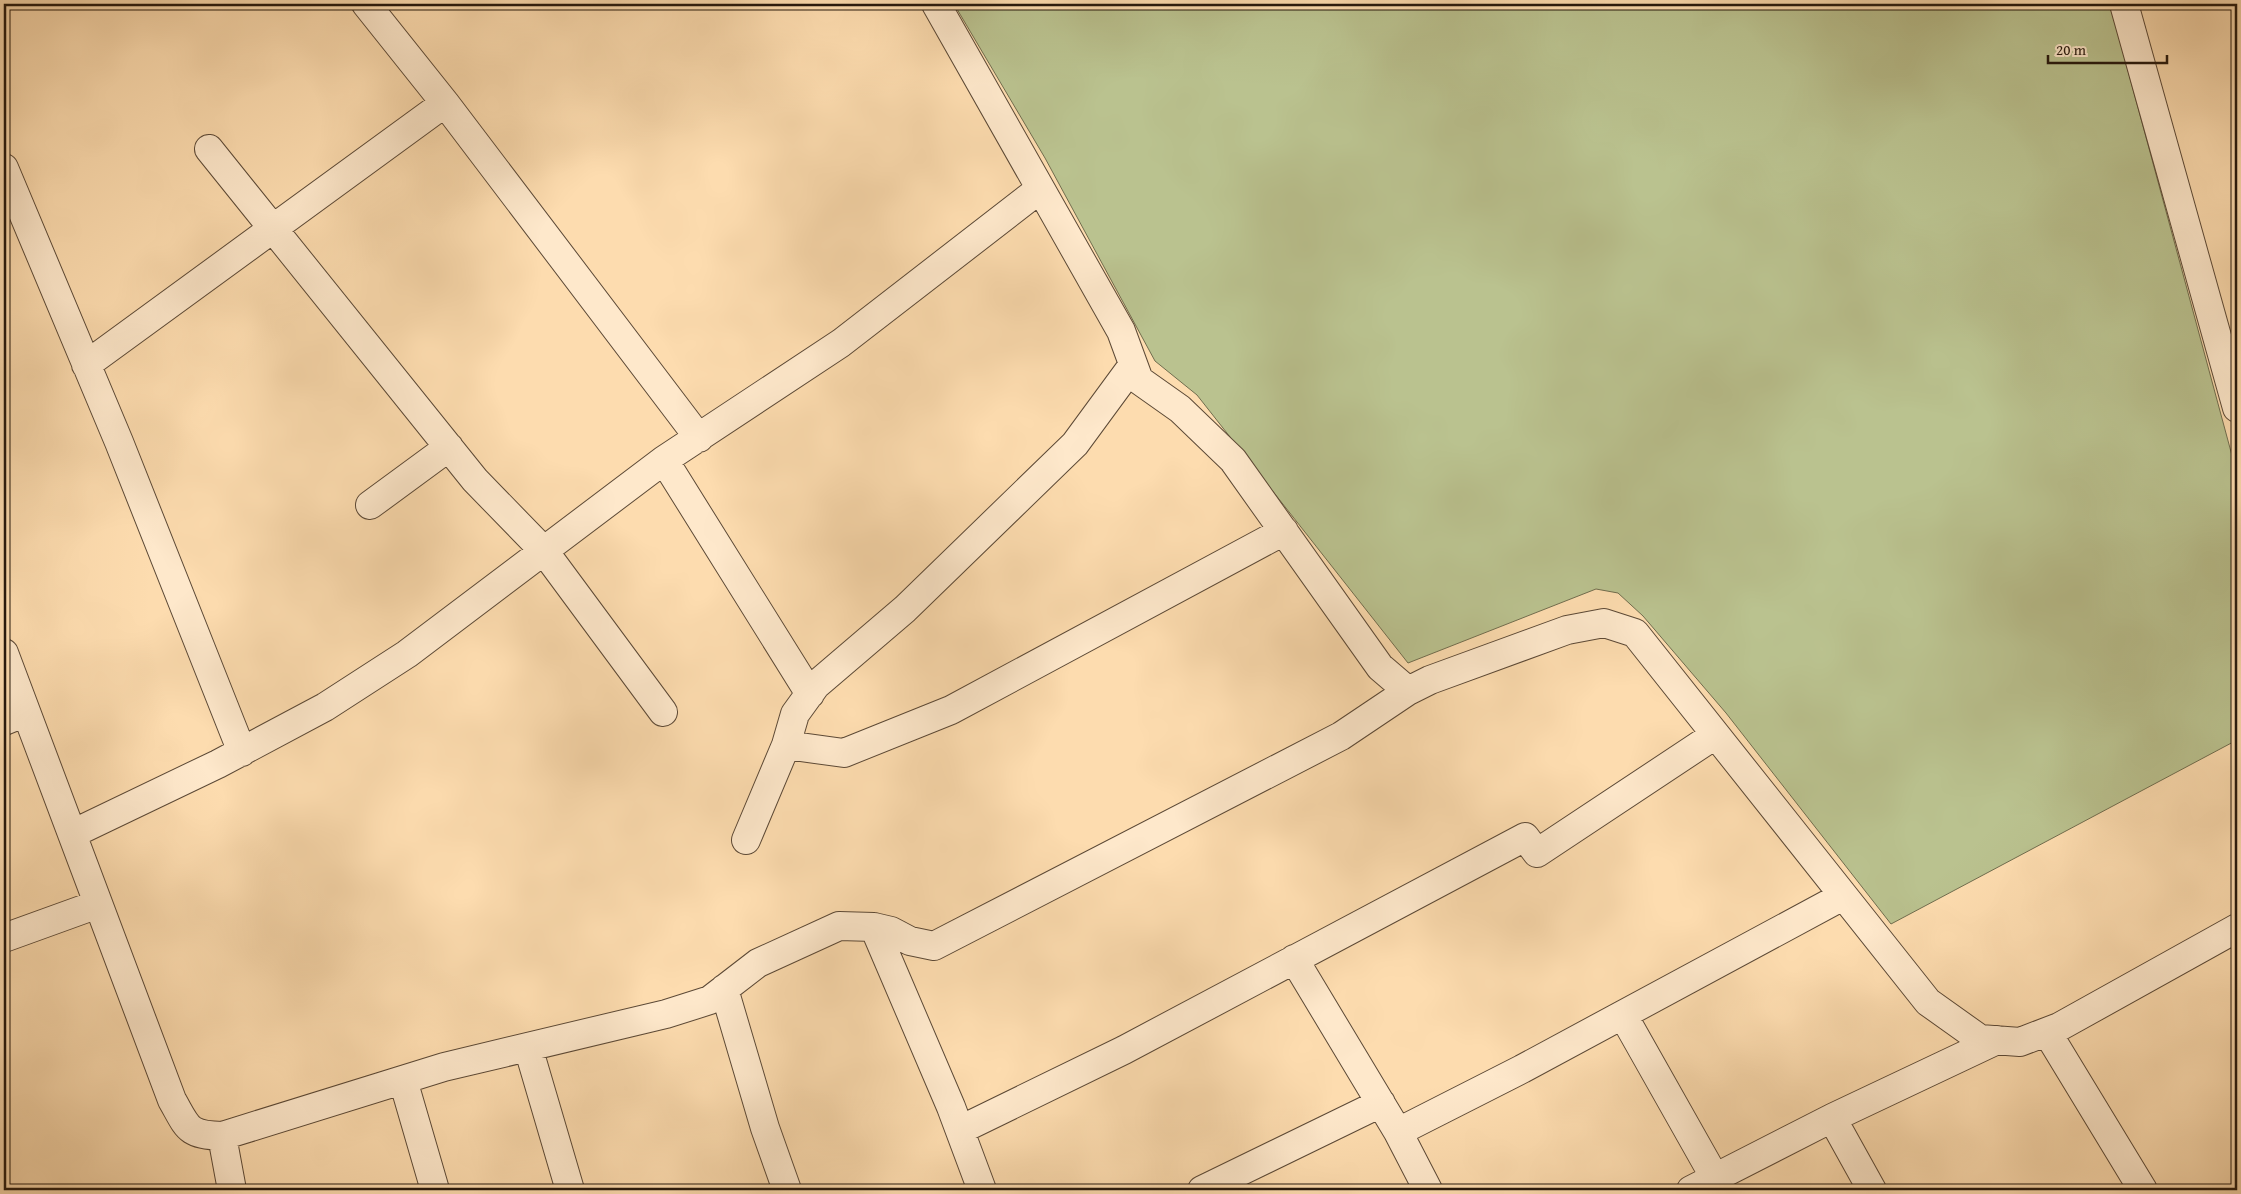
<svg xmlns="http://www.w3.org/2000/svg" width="2241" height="1194" viewBox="0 0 2241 1194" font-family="'Gentium Book Plus',serif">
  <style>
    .green { fill: #bac28f; stroke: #706d4e }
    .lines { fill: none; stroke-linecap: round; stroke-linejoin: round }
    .minor-casing { stroke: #5c4936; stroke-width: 30 }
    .minor { stroke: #fee8cb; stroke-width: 28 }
  </style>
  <rect width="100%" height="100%" fill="#fddcaf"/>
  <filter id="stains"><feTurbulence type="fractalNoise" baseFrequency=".004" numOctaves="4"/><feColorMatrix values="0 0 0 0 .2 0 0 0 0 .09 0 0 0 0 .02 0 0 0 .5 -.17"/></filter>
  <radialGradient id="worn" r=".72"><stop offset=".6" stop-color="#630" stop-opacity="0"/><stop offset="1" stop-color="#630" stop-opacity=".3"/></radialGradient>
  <!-- green -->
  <path class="green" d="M954,4H2110L2237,474V740L1891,924L1726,713L1643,616L1618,593L1596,589L1408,663L1197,395L1155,361L1045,158Z"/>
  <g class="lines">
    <defs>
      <path id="minor" d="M366,4L445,103L699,438
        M936,4L1121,331L1139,380L1180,409L1233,460L1380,667L1408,691L1430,680L1567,630L1604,623L1635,633L1928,1002L1980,1039L2020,1042L2059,1027L2237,928
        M2124,4L2237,408
        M209,149L475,480L544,551L663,712
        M4,168L119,442L242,752
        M86,365L445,103
        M664,460L810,694
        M370,505L449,447
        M4,653L172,1100C188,1128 187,1135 222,1136L444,1067L666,1014L710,1000L758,963L839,926L874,927L891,931L910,941L934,946L1341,736L1408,691
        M4,721L26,712
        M786,745L844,753L951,710L1284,531
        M72,834L218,764L325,707L407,654L664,460L841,343L1040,189
        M746,840L786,745L795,714L816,685L905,609L1075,444L1133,365
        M874,927L951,1107L982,1190
        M4,938L98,904
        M1294,959L1398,1132L1428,1190
        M724,989L765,1128L787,1190
        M1623,1015L1715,1178
        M2047,1032L2143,1190
        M528,1047L570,1190
        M403,1080L435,1190
        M1832,1118L1872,1190
        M960,1130L1124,1050L1525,837L1537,853L1715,735
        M1398,1132L1522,1069L1843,896
        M222,1136L232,1190
        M1202,1190L1381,1103
        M1691,1190L1832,1118L1997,1040"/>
    </defs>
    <!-- minor casing -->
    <use href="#minor" class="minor-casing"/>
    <!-- minor -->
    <use href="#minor" class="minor"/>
  </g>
  <!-- margin -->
  <rect width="2241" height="1194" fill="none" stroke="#fddcaf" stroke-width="20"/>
  <rect x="5" y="5" width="2231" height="1184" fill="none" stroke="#26180d" stroke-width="2.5"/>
  <rect x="10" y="10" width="2221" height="1174" fill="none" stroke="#26180d"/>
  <!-- scale -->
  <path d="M2048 55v8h119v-8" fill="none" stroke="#26180d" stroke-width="2.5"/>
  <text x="2056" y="55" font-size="15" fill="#26180d" stroke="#fee8cb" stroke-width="4" paint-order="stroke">20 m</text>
  <rect width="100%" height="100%" filter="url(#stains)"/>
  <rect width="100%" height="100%" fill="url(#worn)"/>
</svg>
